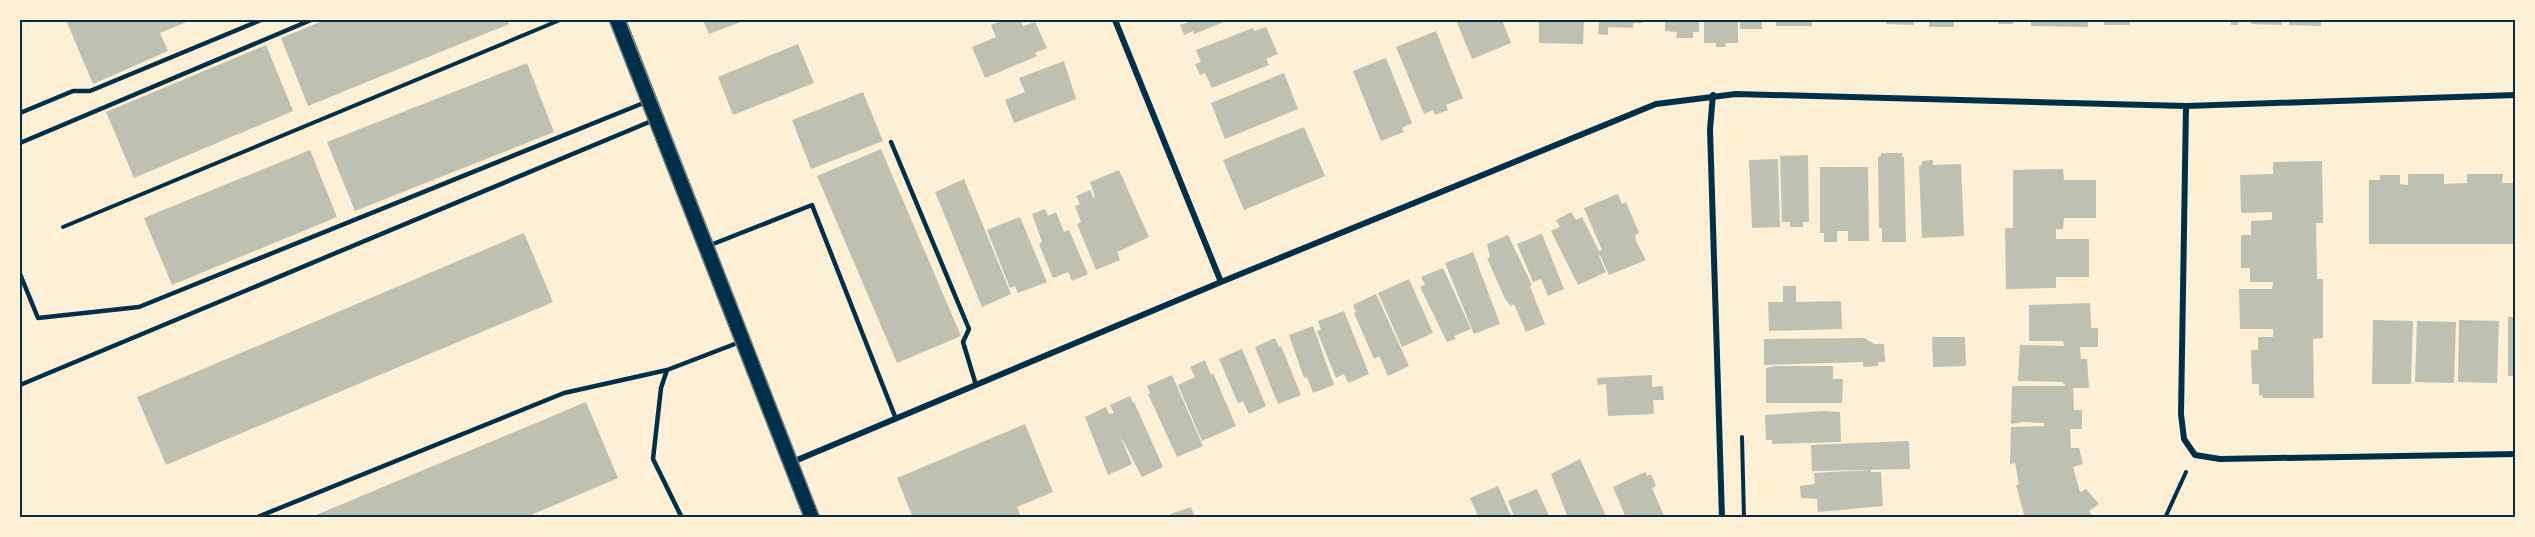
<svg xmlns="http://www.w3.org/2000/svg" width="2535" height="537" viewBox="0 0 2535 537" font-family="'Source Sans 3',sans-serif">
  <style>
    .building { fill: #bec0b2 }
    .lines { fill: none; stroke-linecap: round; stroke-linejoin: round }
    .path { stroke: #003049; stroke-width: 4 }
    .service { stroke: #003049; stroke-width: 4.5 }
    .minor { stroke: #003049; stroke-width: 6 }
    .primary { stroke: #003049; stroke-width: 15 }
    .tram { stroke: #657d81; stroke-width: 1.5 }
    .neatline { fill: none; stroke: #003049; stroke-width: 2 }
  </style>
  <rect width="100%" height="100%" fill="#fdf0d5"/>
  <!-- building -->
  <path class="building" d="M66,20H191L160,33L168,51L93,84Z
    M325,20H507L509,24L308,106L281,38Z
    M703,20H746L709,34Z
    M1004,20H1020L1023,26L1035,22L1047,48L1035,53L1037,56L985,78L972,47L996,37L991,25Z
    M1188,20H1229L1194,34L1193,31L1184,35L1180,25L1189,22Z
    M1456,20H1502L1511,43L1472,59Z
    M1539,20H1584L1583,44L1539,43Z
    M1599,20H1643L1642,23H1633V28L1608,27V35L1598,34Z
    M1665,20H1699V32H1693V38H1676L1677,32L1665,31Z
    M1704,20H1738V43H1725L1726,47H1716V43H1704Z
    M1740,20H1762V29H1740Z
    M1776,20H1812V26H1776Z
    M1886,20H1914V25L1886,24Z
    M1929,20H1954V27H1929Z
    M1998,20H2013V24H1998Z
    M2031,20H2094V22H2088V27L2031,26Z
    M2104,20H2130V25H2104Z
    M2231,20H2238V25H2231Z
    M2251,20H2282V25L2251,24Z
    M2289,20H2321V26L2289,25Z
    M1266,27L1278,54L1266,59L1269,65L1212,88L1205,73L1200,75L1195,64L1201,62L1196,50L1253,28L1254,31Z
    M1436,31L1463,98L1446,105L1448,110L1435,115L1433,110L1424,114L1396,47Z
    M798,44L814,83L733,115L718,77Z
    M266,45L293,111L134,178L106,112Z
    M1386,58L1412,123L1402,128L1404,132L1381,141L1353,71Z
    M1064,61L1076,99L1014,123L1005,100L1025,92L1019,78Z
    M527,63L554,132L355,211L327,142Z
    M1284,73L1298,109L1225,139L1211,103Z
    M863,92L883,141L811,169L792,120Z
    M1304,127L1325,176L1244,210L1223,160Z
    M881,149L961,336L897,363L817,176Z
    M310,150L337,217L172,285L144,218Z
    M1881,153H1902V157H1904L1906,242H1882V228H1879L1878,157L1881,156Z
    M1808,155L1809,222H1803V227H1790V222H1782L1780,156Z
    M1778,159L1780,227L1752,228L1749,160Z
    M1933,160V165L1961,164L1964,236L1922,238L1919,166L1922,165V161Z
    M2322,161L2323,223H2316L2317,279H2323V338L2313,339L2314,398H2263L2262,395H2259V384H2252L2251,350H2258V337H2273V329H2240L2239,289H2272L2273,282H2250V268H2241V235H2251V221L2272,220V212L2241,213L2240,175L2273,174V162Z
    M1820,167H1868L1869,241H1848V231H1837V242H1824V233H1820Z
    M2063,169L2064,180H2096V218H2064L2063,229H2056V239H2089V277H2056V288L2006,289L2005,228H2013V170Z
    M1119,170L1149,237L1117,252L1120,260L1096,270L1077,224L1081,222L1075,206L1080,204L1076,196L1090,190L1093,198L1095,197L1090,182Z
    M2408,174H2444V184L2467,183V174H2503L2502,183H2516V244H2369V180H2380V175H2400V184L2408,185Z
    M964,179L1011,294L982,307L935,192Z
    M1618,194L1622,204L1626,202L1639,233L1635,235L1637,243L1646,260L1609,275L1600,255L1599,256L1606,272L1578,285L1551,231L1560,227L1556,220L1571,212L1576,220L1582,217L1599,251L1602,250L1584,208Z
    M1045,209L1048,216L1056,212L1064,232L1069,230L1088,274L1072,281L1068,272L1053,278L1039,244L1042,242L1032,214Z
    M1020,217L1047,282L1018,293L1015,286L1010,288L987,230Z
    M524,233L553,302L166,465L137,397Z
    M1541,234H1542L1564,289L1548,296L1541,279L1533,282L1517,244Z
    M1508,235L1532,285L1530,286L1536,302L1545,324L1526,332L1514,304L1511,306L1505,299L1487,258L1490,257L1487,244Z
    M1473,252L1500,324L1474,334L1445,263Z
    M1443,268L1471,329L1454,336L1456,339L1447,342L1420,287L1425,285L1421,277Z
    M1409,279L1433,333L1402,347L1378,293Z
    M1783,286H1796V302L1841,301L1842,329L1769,331L1768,302H1783Z
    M1376,294L1409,366L1388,376L1379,356L1374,359L1354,313L1356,312L1353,305Z
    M2090,303L2091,328H2098V347H2080L2081,359H2087L2089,388H2073L2074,410H2082V429H2070L2071,448H2079L2083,464L2073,467L2080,492L2086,489L2099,504L2089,511L2094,518H2025L2016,485L2019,484L2015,463L2010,464L2011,427L2044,426V423L2024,422L2011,424L2012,386H2066L2062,382L2018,381L2020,345L2064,346L2063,341H2029V305Z
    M1344,311L1369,374L1348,383L1344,374L1336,378L1317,331L1321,329L1318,321Z
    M2508,317H2516V376H2508Z
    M2373,320L2413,321L2411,384H2372Z
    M2459,320L2499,321L2497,383L2458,382Z
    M2417,321L2456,322L2454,383L2415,382Z
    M1313,326L1334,385L1313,393L1307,377L1304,378L1289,335Z
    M1932,337H1965L1966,366L1933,367Z
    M1275,338L1279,347L1281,346L1301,395L1278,404L1255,347Z
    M1864,338L1874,344H1884L1885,362H1878V366L1863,367V362L1764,365V339Z
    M1242,349L1266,406L1249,414L1243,401L1238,403L1219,359Z
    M1205,360L1211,375L1213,373L1236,426L1202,441L1178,385L1195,377L1190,367Z
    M1776,366H1833V379H1843L1842,403H1766V368Z
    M1172,375L1203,446L1177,457L1148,394L1150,393L1147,386Z
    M1652,375V387L1663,386L1664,400H1653L1654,414L1608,416L1606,384L1598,385L1597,378Z
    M1130,396L1133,403L1134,402L1163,467L1142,477L1119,433L1132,464L1108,475L1085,417L1106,407L1109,414L1114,413L1110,405Z
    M586,402L618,478L524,518H309Z
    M1822,411L1840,412L1841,442L1772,444V440H1766L1765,415Z
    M1025,424L1053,492L1017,507L1021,518H913L897,478Z
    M1909,441L1910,469L1812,471L1811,445Z
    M1580,459L1607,518H1568L1551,474Z
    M1871,470V472H1881L1883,506L1818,512L1817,499L1801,498L1800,486L1815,484L1814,473Z
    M1645,472L1647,476L1651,474L1656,486L1652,488L1665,518H1626L1613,487Z
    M1498,486L1512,518H1479L1470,498Z
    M1537,489L1550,518H1515L1508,501Z
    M1191,507L1195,518H1173L1171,514Z"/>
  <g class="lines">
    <!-- path -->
    <path class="path" d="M63,227L560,20
      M1742,437L1744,518
      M2165,518L2186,472"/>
    <!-- service -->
    <path class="service" d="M20,113L73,91H90L261,20
      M891,142L969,329L963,342L976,385
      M20,143L311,20
      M708,246L812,205L896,419
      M20,274L38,318L139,307L646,102
      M20,385L654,120
      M255,518L564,393L667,370
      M682,518L653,459L661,388L667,370L740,342"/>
    <!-- minor -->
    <path class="minor" d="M1115,20L1221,282
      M1713,95L1710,129L1722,518
      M2186,106L2181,414L2184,439L2195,455L2220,459L2516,454
      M790,463L1221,282L1656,104L1736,94L2186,106L2516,95"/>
    <!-- primary -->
    <path class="primary" d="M617,20L812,518"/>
    <!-- tram -->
    <path class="tram" d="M609,20L804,518
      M626,20L820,518"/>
  </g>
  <!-- border -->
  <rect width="2535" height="537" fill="none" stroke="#fdf0d5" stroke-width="42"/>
  <rect x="21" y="21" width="2493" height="495" class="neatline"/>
</svg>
